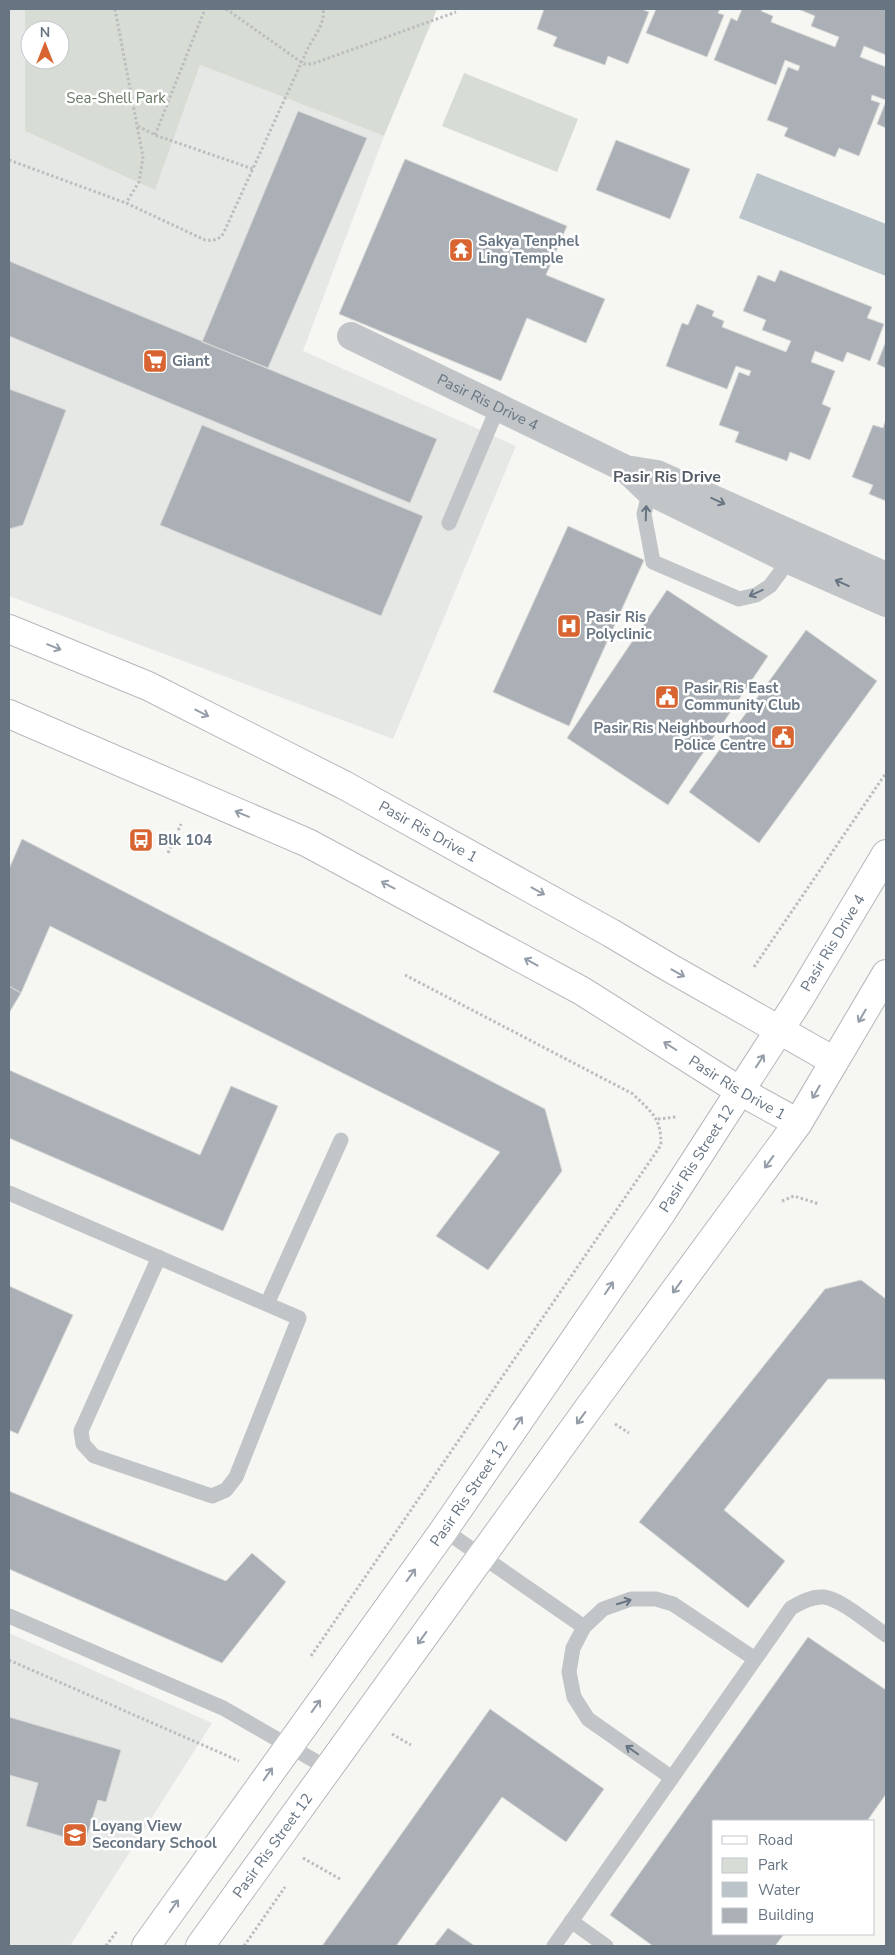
<svg xmlns="http://www.w3.org/2000/svg" width="895" height="1955" viewBox="0 0 895 1955" font-family="'Nunito Sans',sans-serif">
  <style>
    .built { fill: #e6e8e6 }
    .green { fill: #d7ddd4; fill-rule: evenodd }
    .water { fill: #bbc5c9 }
    .building { fill: #aab0b6; stroke: #d7d7d5 }
    .lines { fill: none; stroke-linecap: round; stroke-linejoin: round }
    .secondary-casing { stroke: #b4b8bc; stroke-width: 30 }
    .primary-casing { stroke: #b5b8bc; stroke-width: 30 }
    .path { stroke: #bbbdbf; stroke-width: 3; stroke-dasharray: 2.5 2.5; stroke-linecap: butt }
    .lane { stroke: #c1c5c8; stroke-width: 15 }
    .street { stroke: #c1c5c8; stroke-width: 28 }
    .secondary { stroke: #fff; stroke-width: 28 }
    .primary { stroke: #fff; stroke-width: 28 }
    .oneway { stroke: #677482 }
    .oneway2 { stroke: #959ea8 }
    .labels { text-anchor: middle; dominant-baseline: central; stroke-width: 5; stroke-linejoin: round; paint-order: stroke }
    .park-label { font-size: 15px; fill: #687965; stroke: #fff }
    .poi-label { font-size: 15px; font-weight: bold; fill: #677482; stroke: #fff; text-anchor: start }
    .street-label { font-size: 15px; fill: #677482; stroke: #fff }
    .neighbourhood-label { font-size: 16px; font-weight: bold; fill: #545d67; stroke: #fff }
  </style>
  <rect width="100%" height="100%" fill="#f6f6f3"/>
  <!-- built -->
  <path class="built" d="M9,9H25V131L155,189L200,65L384,136L303,351L516,446L393,739L9,596Z
    M9,1633L212,1723L70,1946H9Z"/>
  <!-- green -->
  <path class="green" d="M25,9H437L384,136L200,65L155,190L25,131ZM30,30H60V60H30Z
    M464,73L578,119L557,172L442,126Z"/>
  <!-- water -->
  <path class="water" d="M757,173L886,224V276L739,218Z"/>
  <!-- building -->
  <path class="building" d="M544,9H641L649,12L628,64L608,56L605,65L553,46L557,37L537,29Z
    M654,9H720L718,13L724,15L707,57L646,33L656,9Z
    M742,9H762L761,11L773,16L771,22L835,47L839,37L811,26L815,16L798,9H886V55L864,46L860,57L886,67V100L872,95L871,100L880,103L859,156L839,148L835,157L784,136L788,128L767,120L788,67L798,71L800,66L785,60L776,85L714,60L731,18L737,21Z
    M886,101V128L877,124Z
    M298,111L367,138L268,368L202,342Z
    M616,140L690,169L670,219L596,190Z
    M405,159L567,226L546,275L605,299L586,343L527,318L501,381L339,314Z
    M9,261L437,439L410,503L9,336Z
    M780,270L872,307L867,318L884,324L870,361L847,352L843,362L815,351L811,362L835,371L822,404L831,408L810,460L790,452L787,461L735,442L739,432L719,425L739,372L749,376L751,371L736,366L727,389L666,366L682,323L688,325L697,304L714,311L712,316L724,321L722,327L786,352L791,341L762,330L766,320L743,311L758,275L775,282Z
    M886,341V368L877,364Z
    M9,389L66,410L23,525L9,529Z
    M886,419V501L869,494L873,485L852,477L873,425L883,428Z
    M202,425L423,516L381,616L160,525Z
    M568,526L644,560L569,726L493,692Z
    M667,590L768,656L668,805L567,738Z
    M806,630L877,681L759,843L689,792Z
    M22,839L545,1109L562,1171L488,1270L436,1236L500,1152L50,926L21,993L9,986V869Z
    M9,986L21,993L9,1013Z
    M9,1070L200,1155L231,1086L278,1106L223,1231L9,1138Z
    M861,1280L886,1299V1381L883,1379H828L724,1510L785,1561L748,1608L639,1522L825,1289Z
    M9,1286L73,1315L18,1434L9,1430Z
    M9,1491L226,1581L252,1553L286,1582L222,1663L9,1569Z
    M808,1637L886,1690V1794L867,1821H714V1934H784L775,1946H653L610,1915Z
    M490,1709L604,1789L566,1842L502,1797L396,1946H322Z
    M9,1717L121,1750L106,1802L98,1800L85,1843L26,1826L38,1783L9,1775Z
    M448,1928L475,1946H434Z"/>
  <g class="lines">
    <defs>
      <g id="secondary">
        <path id="s2" d="M146,1946L444,1530L662,1212L798,1001L886,854"/>
        <path id="s3" d="M200,1946L590,1406L798,1123L886,974"/>
      </g>
      <g id="primary">
        <path id="s4" d="M9,629L148,686L344,785L611,933L670,968L834,1061"/>
        <path id="s5" d="M9,714L308,843L582,991L740,1091L798,1123"/>
      </g>
    </defs>
    <!-- secondary casing -->
    <use href="#secondary" class="secondary-casing"/>
    <!-- primary casing -->
    <use href="#primary" class="primary-casing"/>
    <!-- path -->
    <path class="path" d="M115,9L143,157L139,182L126,203
      M226,9L304,64H312L456,12
      M138,126L155,135L253,169
      M155,135L205,9
      M9,160L126,203L205,240C213,241 220,240 224,232L308,48C314,37 326,22 323,9
      M168,853L181,824
      M754,967L886,773
      M658,1119L676,1117
      M782,1201L794,1196L819,1204
      M615,1424L629,1433
      M311,1656L661,1145C661,1117 652,1113 633,1094L405,975
      M9,1660L239,1761
      M392,1734L411,1745
      M303,1858L340,1879
      M106,1946L117,1931
      M244,1946L285,1887"/>
    <!-- lane -->
    <path class="lane" d="M651,486L644,514L653,562L739,599L756,595L770,586L793,555
      M449,523L498,407
      M9,1193L299,1318L236,1477L226,1490L212,1496L94,1456L83,1444L81,1431L159,1257
      M267,1304L341,1140
      M444,1530L584,1627
      M9,1616L223,1708L329,1769
      M672,1778L588,1719L574,1697L569,1672L573,1648L584,1627L603,1609L631,1599H656L673,1604L755,1659
      M571,1921L606,1946
      M554,1946L791,1608C801,1602 812,1596 824,1597C841,1599 871,1625 886,1635"/>
    <!-- street -->
    <g class="street">
      <path id="s1" d="M351,336L626,469L649,491L791,561L886,603"/>
      <path d="M632,470L657,474L886,576"/>
    </g>
    <!-- secondary -->
    <use href="#secondary" class="secondary"/>
    <!-- primary -->
    <use href="#primary" class="primary"/>
  </g>
  <!-- one-way arrows -->
  <defs><path id="oneway-shaft" d="M-6 0H5M1.5-3L5.5 0L1.5 3" fill="none" stroke-width="1.6" stroke-linecap="round" stroke-linejoin="round" transform="scale(1.25)"/></defs>
  <g class="oneway">
    <use href="#oneway-shaft" transform="translate(718 501) rotate(24)"/>
    <use href="#oneway-shaft" transform="translate(646 513) rotate(-88)"/>
    <use href="#oneway-shaft" transform="translate(842 583) rotate(-156)"/>
    <use href="#oneway-shaft" transform="translate(756 593) rotate(155)"/>
    <use href="#oneway-shaft" transform="translate(624 1602) rotate(-17)"/>
    <use href="#oneway-shaft" transform="translate(632 1750) rotate(-145)"/>
  </g>
  <g class="oneway2">
    <use href="#oneway-shaft" transform="translate(54 647) rotate(22)"/>
    <use href="#oneway-shaft" transform="translate(202 713) rotate(27)"/>
    <use href="#oneway-shaft" transform="translate(242 814) rotate(-157)"/>
    <use href="#oneway-shaft" transform="translate(388 885) rotate(-152)"/>
    <use href="#oneway-shaft" transform="translate(538 891) rotate(29)"/>
    <use href="#oneway-shaft" transform="translate(531 962) rotate(-151)"/>
    <use href="#oneway-shaft" transform="translate(678 973) rotate(29)"/>
    <use href="#oneway-shaft" transform="translate(862 1016) rotate(120)"/>
    <use href="#oneway-shaft" transform="translate(670 1046) rotate(-148)"/>
    <use href="#oneway-shaft" transform="translate(760 1061) rotate(-57)"/>
    <use href="#oneway-shaft" transform="translate(816 1092) rotate(120)"/>
    <use href="#oneway-shaft" transform="translate(769 1162) rotate(126)"/>
    <use href="#oneway-shaft" transform="translate(677 1287) rotate(126)"/>
    <use href="#oneway-shaft" transform="translate(609 1288) rotate(-56)"/>
    <use href="#oneway-shaft" transform="translate(581 1418) rotate(126)"/>
    <use href="#oneway-shaft" transform="translate(518 1423) rotate(-56)"/>
    <use href="#oneway-shaft" transform="translate(411 1575) rotate(-54)"/>
    <use href="#oneway-shaft" transform="translate(422 1638) rotate(126)"/>
    <use href="#oneway-shaft" transform="translate(316 1706) rotate(-54)"/>
    <use href="#oneway-shaft" transform="translate(268 1774) rotate(-55)"/>
    <use href="#oneway-shaft" transform="translate(174 1906) rotate(-55)"/>
  </g>
  <!-- icons -->
  <defs>
    <symbol id="temple-square" viewBox="-11 -11 22 22"><rect x="-9" y="-9" width="18" height="18" rx="4" fill="#d86531" stroke="#fff"/><path d="M0-6L5-2H3V0L6.5 2.5H4V6H1.5V3h-3V6H-4V2.5H-6.5L-3 0V-2H-5Z" fill="#fff"/></symbol>
    <symbol id="supermarket-square" viewBox="-11 -11 22 22"><rect x="-9" y="-9" width="18" height="18" rx="4" fill="#d86531" stroke="#fff"/><path d="M-6-5.5h2.5l.6 2H6L4.5 2H-2.5L-4.4-4H-6ZM-1.5 3.2a1.3 1.3 0 1 0 .1 0ZM3 3.2a1.3 1.3 0 1 0 .1 0Z" fill="#fff"/></symbol>
    <symbol id="hospital-square" viewBox="-11 -11 22 22"><rect x="-9" y="-9" width="18" height="18" rx="4" fill="#d86531" stroke="#fff"/><path d="M-5-5h3v3.5h4V-5h3V5h-3V1.5h-4V5h-3Z" fill="#fff"/></symbol>
    <symbol id="civic-square" viewBox="-11 -11 22 22"><rect x="-9" y="-9" width="18" height="18" rx="4" fill="#d86531" stroke="#fff"/><path d="M-.6-6.5H3V-4.5H.6V-3L4-1V1h2V6H-6V1h2V-1L-.6-3ZM-1.2 2.5V6h2.4V2.5Z" fill="#fff"/></symbol>
    <symbol id="bus-square" viewBox="-11 -11 22 22"><rect x="-9" y="-9" width="18" height="18" rx="4" fill="#d86531" stroke="#fff"/><path d="M-5-6H5V4H4V6H2V4H-2V6H-4V4H-5ZM-3.5-4V0h7V-4ZM-3.5 1.2v1.5H-2V1.2ZM2 1.2v1.5H3.5V1.2Z" fill="#fff"/></symbol>
    <symbol id="school-square" viewBox="-11 -11 22 22"><rect x="-9" y="-9" width="18" height="18" rx="4" fill="#d86531" stroke="#fff"/><path d="M0-5L7-2L0 1L-7-2ZM-4 1L0 2.5L4 1V4Q0 6-4 4Z" fill="#fff"/></symbol>
  </defs>
  <g fill-rule="evenodd">
    <use href="#temple-square" x="447" y="236" width="28" height="28"/>
    <use href="#supermarket-square" x="141" y="347" width="28" height="28"/>
    <use href="#hospital-square" x="555" y="612" width="28" height="28"/>
    <use href="#civic-square" x="653" y="683" width="28" height="28"/>
    <use href="#civic-square" x="769" y="723" width="28" height="28"/>
    <use href="#bus-square" x="127" y="826" width="28" height="28"/>
    <use href="#school-square" x="61" y="1821" width="28" height="28"/>
  </g>
  <g class="labels">
    <!-- park labels -->
    <g class="park-label">
      <text x="116" y="98">Sea-Shell Park</text>
    </g>
    <!-- poi labels -->
    <g class="poi-label">
      <text x="478" y="241">Sakya Tenphel<tspan x="478" dy="17">Ling Temple</tspan></text>
      <text x="172" y="361">Giant</text>
      <text x="586" y="617">Pasir Ris<tspan x="586" dy="17">Polyclinic</tspan></text>
      <text x="684" y="688">Pasir Ris East<tspan x="684" dy="17">Community Club</tspan></text>
      <text x="766" y="728" text-anchor="end">Pasir Ris Neighbourhood<tspan x="766" dy="17">Police Centre</tspan></text>
      <text x="158" y="840">Blk 104</text>
      <text x="92" y="1826">Loyang View<tspan x="92" dy="17">Secondary School</tspan></text>
    </g>
    <!-- street labels -->
    <g class="street-label">
      <text stroke="none"><textPath href="#s1" startOffset="152">Pasir Ris Drive 4</textPath></text>
      <text stroke="none"><textPath href="#s4" startOffset="466">Pasir Ris Drive 1</textPath></text>
      <text stroke="none"><textPath href="#s2" startOffset="1216">Pasir Ris Drive 4</textPath></text>
      <text stroke="none"><textPath href="#s5" startOffset="820">Pasir Ris Drive 1</textPath></text>
      <text stroke="none"><textPath href="#s2" startOffset="961">Pasir Ris Street 12</textPath></text>
      <text stroke="none"><textPath href="#s2" startOffset="556">Pasir Ris Street 12</textPath></text>
      <text stroke="none"><textPath href="#s3" startOffset="124">Pasir Ris Street 12</textPath></text>
    </g>
    <!-- neighbourhood labels -->
    <g class="neighbourhood-label">
      <text x="667" y="477">Pasir Ris Drive</text>
    </g>
  </g>
  <!-- border -->
  <rect width="895" height="1955" fill="none" stroke="#677482" stroke-width="20"/>
  <!-- legend -->
  <rect x="712" y="1820" width="162" height="115" fill="#ffffff" stroke="#c2c7cd"/>
  <rect x="722" y="1836" width="25" height="8" fill="#ffffff" stroke="#c2c7cd"/>
  <text x="758" y="1845" font-size="15" fill="#677482">Road</text>
  <rect x="722" y="1858" width="25" height="15" fill="#d7ddd4" stroke="#c2c7cd"/>
  <text x="758" y="1870" font-size="15" fill="#677482">Park</text>
  <rect x="722" y="1882" width="25" height="15" fill="#bbc5c9" stroke="#c2c7cd"/>
  <text x="758" y="1895" font-size="15" fill="#677482">Water</text>
  <rect x="722" y="1908" width="25" height="15" fill="#aab0b6" stroke="#c2c7cd"/>
  <text x="758" y="1920" font-size="15" fill="#677482">Building</text>
  <!-- north arrow -->
  <g transform="translate(45 45)"><circle r="24" fill="#ffffff" stroke="#c2c7cd"/>
  <path d="M0-4L9 19L0 12L-9 19Z" fill="#d86531"/>
  <text y="-8" font-size="14" font-weight="bold" text-anchor="middle" fill="#677482">N</text>
  </g>
</svg>
